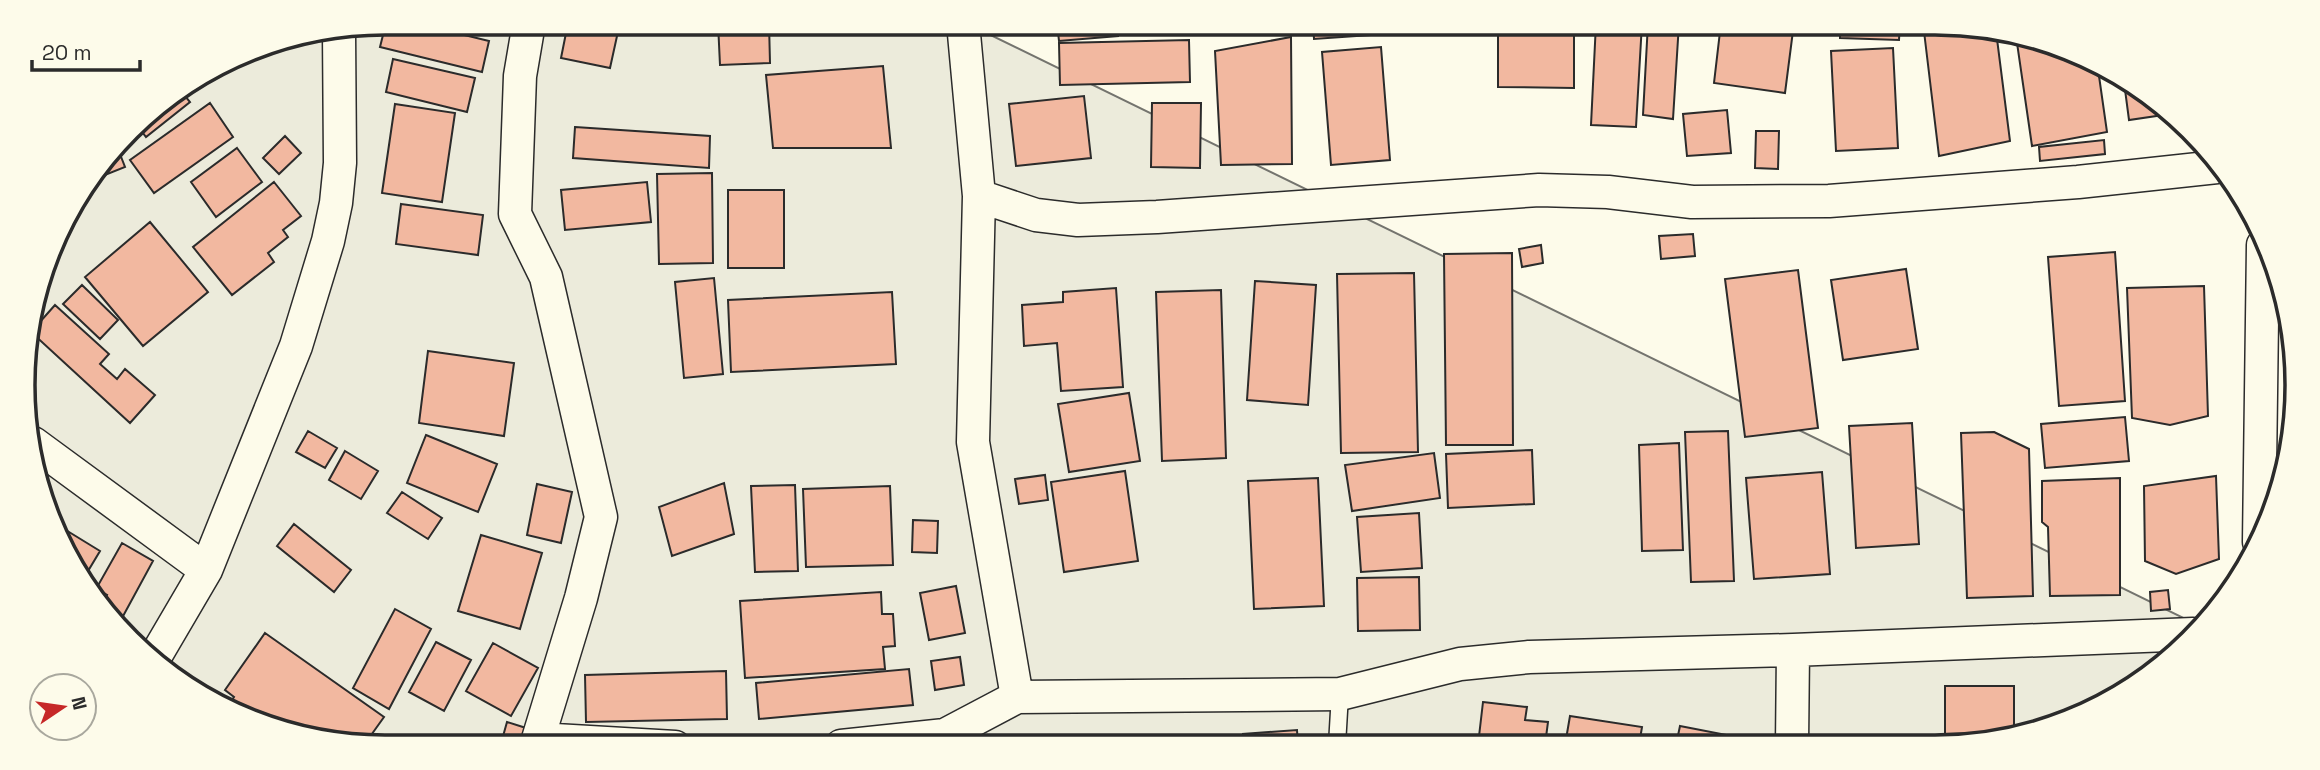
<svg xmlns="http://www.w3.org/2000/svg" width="2320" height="770" viewBox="0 0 2320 770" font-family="'Space Grotesk',sans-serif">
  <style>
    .green { fill: #ecebdb; stroke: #74746e; stroke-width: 2 }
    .building { fill: #f2b8a0; stroke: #2b2b2b; stroke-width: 2 }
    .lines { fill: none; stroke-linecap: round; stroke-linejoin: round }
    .service-casing { stroke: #2b2b2b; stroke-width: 19 }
    .minor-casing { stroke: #2b2b2b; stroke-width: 35 }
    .service { stroke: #fdfbea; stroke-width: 16 }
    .minor { stroke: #fdfbea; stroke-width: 32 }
    .rim { fill: none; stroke: #2b2b2b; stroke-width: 3.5 }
  </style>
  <rect width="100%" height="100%" fill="#fdfbea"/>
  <!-- green -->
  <path class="green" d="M385,23H966L2200,626L2174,657L2074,720L1982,744L385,747L292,735L183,686L84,587L35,478L26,338L60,224L146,113L247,50Z"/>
  <!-- building -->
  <path class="building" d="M386,23H415L489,41L482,72L380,47Z
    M568,23H603L619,27L610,68L561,58Z
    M663,23H707L706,29Z
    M718,23H769L770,63L720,65Z
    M1057,23H1117L1118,36L1059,41Z
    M1313,23H1398L1399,33L1314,39Z
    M1417,23H1488V31H1417Z
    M1498,23H1574V88L1498,87Z
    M1596,23H1642L1636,127L1591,125Z
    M1648,23H1679L1673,119L1643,115Z
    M1721,23H1794L1785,93L1714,83Z
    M1840,23H1900L1899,40L1840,38Z
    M1923,23L1996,31L2010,141L1939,156Z
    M2022,34L2028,35L2098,69L2107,132L2032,146L2016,36Z
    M1291,37L1292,164L1221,165L1215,51Z
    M1189,40L1190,82L1060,85L1059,43Z
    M1381,47L1390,160L1331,165L1322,52Z
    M1893,48L1898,148L1836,151L1831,51Z
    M393,59L475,78L467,112L386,92Z
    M883,66L891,148H773L766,75Z
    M2124,82L2155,97L2170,114L2129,120Z
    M181,91L190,102L146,137L137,125L146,113Z
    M1084,96L1091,158L1016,166L1009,104Z
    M210,103L233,137L154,193L130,160Z
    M1152,103H1201L1200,168L1151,167Z
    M395,104L455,113L442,202L382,193Z
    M1727,110L1731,153L1687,156L1683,114Z
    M575,127L710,136L709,168L573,158Z
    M1756,131H1779L1778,169L1755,168Z
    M285,136L301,153L279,174L263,158Z
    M2104,140L2105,154L2040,161L2039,147Z
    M237,148L262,182L216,217L191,182Z
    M118,149L125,167L95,179Z
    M712,173L713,263L659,264L657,174Z
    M274,182L301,216L283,230L288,237L268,253L274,262L232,295L193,247Z
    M647,182L651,222L565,230L561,190Z
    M728,190H784V268H728Z
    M401,204L483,215L478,255L396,244Z
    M150,222L208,292L143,346L85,277Z
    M1693,234L1695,256L1661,259L1659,236Z
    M1541,245L1543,263L1522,267L1519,249Z
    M2115,252L2125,401L2059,406L2048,257Z
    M1512,253L1513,445H1446L1444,254Z
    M1906,269L1918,349L1843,360L1831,280Z
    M1798,270L1818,428L1745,437L1725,279Z
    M1414,273L1418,452L1341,453L1337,274Z
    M714,278L723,374L684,378L675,282Z
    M1255,281L1316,285L1308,405L1247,400Z
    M82,285L118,320L100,339L63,304Z
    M2204,286L2208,416L2170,425L2132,418L2127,288Z
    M1116,288L1123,387L1061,391L1057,343L1024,346L1022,305L1063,302V292Z
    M1221,290L1226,458L1162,461L1156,292Z
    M892,292L896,364L731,372L728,300Z
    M55,305L109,354L100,364L117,379L125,369L155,395L130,423L31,332Z
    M428,351L514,363L504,436L419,423Z
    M1129,393L1140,461L1069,472L1058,404Z
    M2125,417L2129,461L2045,468L2041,424Z
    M1912,423L1919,544L1856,548L1849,426Z
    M308,431L337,448L325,468L296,452Z
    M1728,431L1734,581L1691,582L1685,432Z
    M1994,432L2029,449L2033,596L1967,598L1961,433Z
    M426,435L497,464L478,512L407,483Z
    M1679,443L1683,550L1642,551L1639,445Z
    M1532,450L1534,504L1448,508L1446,454Z
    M345,451L378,471L361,499L329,480Z
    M1434,453L1440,498L1352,511L1345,465Z
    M1125,471L1138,561L1064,572L1051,482Z
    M1822,472L1830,574L1754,579L1746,478Z
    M1045,475L1048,500L1019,504L1015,479Z
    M2216,476L2219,559L2176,574L2145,561L2144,486Z
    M1318,478L1324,606L1254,609L1248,481Z
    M2120,478V595L2050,596L2048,527L2042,522V481Z
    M724,483L734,534L672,556L659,507Z
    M537,484L572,492L561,543L527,535Z
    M795,485L798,571L755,572L751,486Z
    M890,486L893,565L806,567L803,489Z
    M402,492L442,518L428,539L387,513Z
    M1419,513L1422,568L1361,572L1357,517Z
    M913,520L938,521L937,553L912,552Z
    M56,524L100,551L82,581Z
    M294,524L351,570L334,592L277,546Z
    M481,535L542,553L520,629L458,611Z
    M122,543L153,561L122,618L102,604L107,595L96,589Z
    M1419,577L1420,630L1358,631L1357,578Z
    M956,586L965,633L929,640L920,593Z
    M2168,590L2170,609L2151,611L2150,592Z
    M881,592L882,614H893L895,646L883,647L885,669L745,678L740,601Z
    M395,609L431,629L389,709L353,688Z
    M265,633L384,717L364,745L292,735L228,706L234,697L225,690Z
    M436,642L471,660L444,711L409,692Z
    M493,643L538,668L511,716L466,691Z
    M960,657L964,685L935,690L931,661Z
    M909,669L913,705L759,719L756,683Z
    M726,671L727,719L586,722L585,675Z
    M1945,686H2014V736L1982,744H1945Z
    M1483,702L1527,707L1525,720L1548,722L1545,745H1478Z
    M1570,716L1642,727L1639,745H1565Z
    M507,722L526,728L520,747H500Z
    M1680,726L1742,738L1741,745H1676Z
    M1297,730L1298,746H1244L1243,734Z"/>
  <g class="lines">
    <defs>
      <path id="service" d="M1337,745L1340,694"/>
      <path id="minor" d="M529,23L520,76L515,214L546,277L601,517L581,598L538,739L675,747
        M963,23L979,196L973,442L1017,697
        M979,196L1036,215L1078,220L1157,217L1539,190L1608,192L1692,202L1829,201L2078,182L2217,167
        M33,443L206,570
        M2259,542L2263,245
        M155,657L206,570L296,346L328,241L336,203L340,163L339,32
        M1792,745L1793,650
        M841,746L945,735L1017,697L1340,694L1460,664L1529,657L1793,650L2193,634"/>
    </defs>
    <!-- service casing -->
    <use href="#service" class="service-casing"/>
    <!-- minor casing -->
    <use href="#minor" class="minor-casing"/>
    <!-- service -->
    <use href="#service" class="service"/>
    <!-- minor -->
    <use href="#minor" class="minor"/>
  </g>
  <!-- crop -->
  <path d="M0 0H2320V770H0ZM385 35H1935A350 350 0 0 1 2285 385V385A350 350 0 0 1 1935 735H385A350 350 0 0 1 35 385V385A350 350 0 0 1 385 35Z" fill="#fdfbea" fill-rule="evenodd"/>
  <path class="rim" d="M385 35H1935A350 350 0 0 1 2285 385V385A350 350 0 0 1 1935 735H385A350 350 0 0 1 35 385V385A350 350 0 0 1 385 35Z"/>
  <!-- north arrow -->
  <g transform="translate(63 707) rotate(77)"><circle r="33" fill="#fdfbea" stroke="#a9a89e" stroke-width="2"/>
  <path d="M0-5L12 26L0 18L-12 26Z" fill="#c62828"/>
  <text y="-10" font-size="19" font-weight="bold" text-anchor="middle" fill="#2b2b2b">N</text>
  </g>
  <!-- scale -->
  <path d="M32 60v10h108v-10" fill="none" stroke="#2b2b2b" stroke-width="3.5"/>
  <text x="42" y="60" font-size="21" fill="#2b2b2b" stroke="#fdfbea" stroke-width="5" paint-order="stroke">20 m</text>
</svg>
